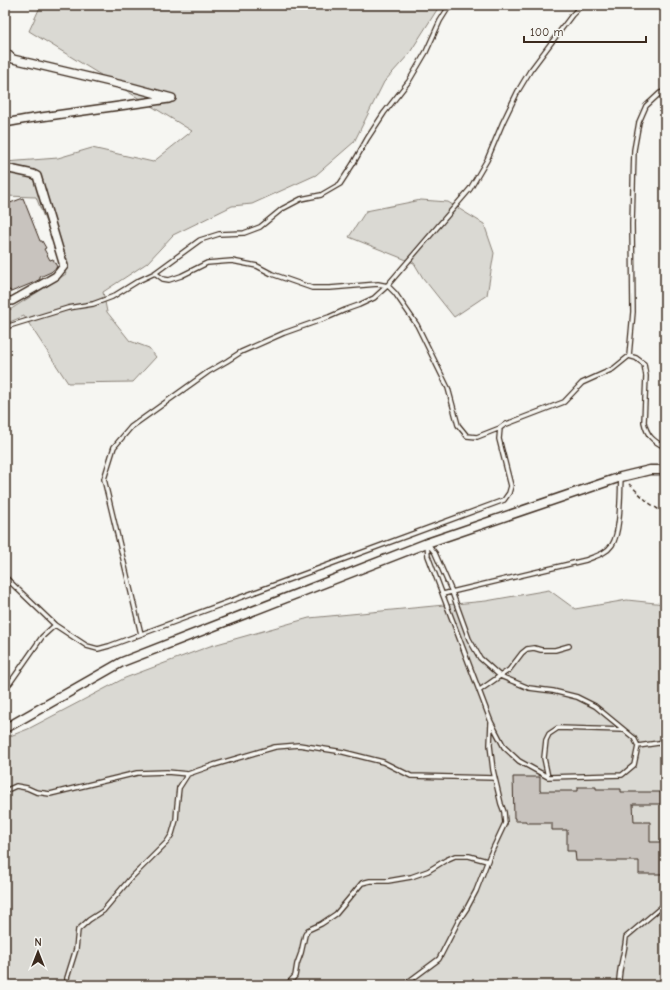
<svg xmlns="http://www.w3.org/2000/svg" width="670" height="990" viewBox="0 0 670 990" font-family="'Comic Neue',sans-serif">
  <style>
    .green { fill: #dad9d3; stroke: #8a8278 }
    .building { fill: #c8c3be; stroke: #3b2a1e }
    .lines { fill: none; stroke-linecap: round; stroke-linejoin: round }
    .service-casing { stroke: #3b2a1e; stroke-width: 6 }
    .minor-casing { stroke: #3b2a1e; stroke-width: 10 }
    .tertiary-casing { stroke: #3b2a1e; stroke-width: 11 }
    .path { stroke: #3b2a1e; stroke-width: 1.5; stroke-dasharray: 4 3; stroke-linecap: butt }
    .service { stroke: #f6f6f2; stroke-width: 3.5 }
    .minor { stroke: #f6f6f2; stroke-width: 7 }
    .tertiary { stroke: #f6f6f2; stroke-width: 8 }
  </style>
  <rect width="100%" height="100%" fill="#f6f6f2"/>
  <filter id="ink" filterUnits="userSpaceOnUse"><feTurbulence type="fractalNoise" baseFrequency=".025" numOctaves="2"/><feDisplacementMap in="SourceGraphic" scale="8" xChannelSelector="R" yChannelSelector="G"/><feConvolveMatrix kernelMatrix="1 2 1 2 8 2 1 2 1" color-interpolation-filters="sRGB"/></filter>
  <g filter="url(#ink)">
    <!-- green -->
    <path class="green" d="M41,5H440L409,54L384,82L354,142L316,175L252,204L232,206L173,235L147,263L103,292L107,312L130,341L149,348L156,357L133,382L68,383L24,316L5,324V313L66,274L36,197L5,196V162L58,158L92,148L153,162L192,131L29,31Z
      M421,200L448,202L484,224L494,253L487,295L454,317L423,278L414,263L349,237L366,211Z
      M549,590L575,609L627,600L665,604V985H5V738L28,729L125,678L210,646L309,618L486,601Z"/>
    <!-- building -->
    <path class="building" d="M23,198L40,241H42L46,248L44,249L50,260L53,259L57,267L51,272L40,277V279L35,282L11,292L10,290L5,292V205Z
      M513,777H540V791H578V787H596V789H621V792H661V804H633L634,822H650V842H665V874H639V861H576L575,851H567V830H552V823H526V821H515V818H514Z"/>
    <g class="lines">
      <defs>
        <path id="service" d="M155,273L163,279L169,280L181,276L207,263L232,261L257,266L272,274L312,288H330L378,284L388,286L395,293L417,325L448,388L458,425L467,436L477,437L500,428
          M5,327L9,326L68,308L93,304L112,297L138,281L155,273L200,240L219,234L244,233L260,227L282,209L301,199L321,195L340,184L353,164L367,139L384,113L409,81L426,52L440,21L450,5
          M629,356L636,358L644,364L646,376L644,422C647,436 653,441 665,447
          M427,543L428,556L491,722L504,747L519,761L548,777L622,775L634,765L638,746L634,738L595,706L577,697L553,691L529,688L500,676L480,690
          M428,544L435,553L452,592L469,639L480,658L500,676L509,670L522,653L527,649L534,648L541,650H555L569,646
          M5,577L55,625L87,646L98,649L109,646L504,500L509,493L511,486L499,439L500,428L504,425L564,402L582,383L613,369L629,356L633,312L632,224L634,150L639,122L646,106L660,93L665,91
          M443,594L586,560C595,556 606,554 612,545C621,531 620,494 621,477
          M141,634L104,479L114,447L131,427L208,372L227,361L241,352L284,333L329,317L345,310L359,305L374,298L386,287L470,189L487,160L503,122L518,91L530,71L572,15L582,5
          M5,688L10,683L42,637L55,625
          M638,746L665,742
          M548,777L544,758L546,740L549,734L558,728L624,730
          M5,791L16,786L27,788L36,792L50,794L137,773L167,772L188,774
          M67,985V978L76,949L78,930L89,920L103,911L130,879L167,842L172,834L176,820L177,806L179,788L188,774L214,765L275,747L299,745L343,752L383,762L411,776L495,778
          M287,985L295,976L297,964L301,953L305,935L308,930L321,924L336,914L362,883L370,881H388L411,877L428,871L446,860L455,856H469L487,861
          M404,985L439,959L459,920L467,908L476,891L490,855L505,823L504,812L501,804L493,770L490,745L491,723
          M619,985C618,969 625,953 626,937L665,904"/>
        <path id="minor" d="M5,52L13,59L131,87L172,98
          M5,123L27,119L169,99
          M5,168L33,174L37,176L64,266L56,276L35,288L12,301H5"/>
        <path id="tertiary" d="M5,728L13,724L122,662L427,543L621,477L650,470H665"/>
      </defs>
      <!-- service casing -->
      <use href="#service" class="service-casing"/>
      <!-- minor casing -->
      <use href="#minor" class="minor-casing"/>
      <!-- tertiary casing -->
      <use href="#tertiary" class="tertiary-casing"/>
      <!-- path -->
      <path class="path" d="M629,484L649,503L665,514"/>
      <!-- service -->
      <use href="#service" class="service"/>
      <!-- minor -->
      <use href="#minor" class="minor"/>
      <!-- tertiary -->
      <use href="#tertiary" class="tertiary"/>
    </g>
  </g>
  <!-- margin -->
  <rect width="670" height="990" fill="none" stroke="#f6f6f2" stroke-width="20"/>
  <rect x="10" y="10" width="650" height="970" fill="none" stroke="#3b2a1e" stroke-width="1.5" filter="url(#ink)"/>
  <!-- north arrow -->
  <g transform="translate(38 952)" stroke="#f6f6f2" stroke-width="3" paint-order="stroke">
  <path d="M0-3L7 15L0 10L-7 15Z" fill="#3b2a1e"/>
  <text y="-6" font-size="11" font-weight="bold" text-anchor="middle" fill="#3b2a1e">N</text>
  </g>
  <!-- scale -->
  <path d="M524 36v6h122v-6" fill="none" stroke="#3b2a1e" stroke-width="2"/>
  <text x="530" y="36" font-size="12" fill="#3b2a1e" stroke="#f6f6f2" stroke-width="3" paint-order="stroke">100 m</text>
</svg>
